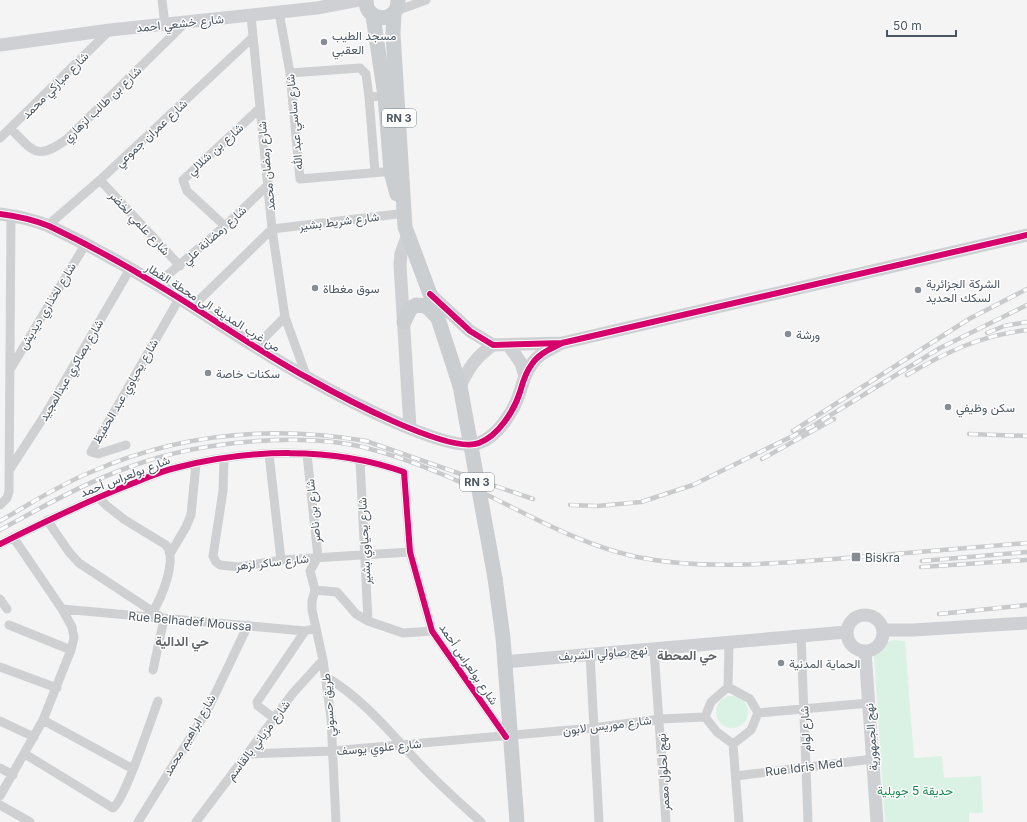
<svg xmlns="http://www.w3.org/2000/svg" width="1027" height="822" viewBox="0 0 1027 822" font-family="Inter,Vazirmatn,sans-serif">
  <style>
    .green { fill: #d9f2e3 }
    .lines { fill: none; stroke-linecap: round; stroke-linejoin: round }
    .street { stroke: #ced0d2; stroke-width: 9 }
    .secondary { stroke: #ced0d4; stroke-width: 13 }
    .primary { stroke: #caced1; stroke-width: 15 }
    .rail-casing { stroke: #c9cacc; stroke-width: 4.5 }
    .rail { stroke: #fff; stroke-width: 3; stroke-dasharray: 9; stroke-linecap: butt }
    .primary-bridge { stroke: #caced1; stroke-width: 15 }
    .cycleway-casing { stroke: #fff; stroke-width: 8 }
    .cycleway { stroke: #d6006c; stroke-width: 6 }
    .poi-dot { fill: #868d94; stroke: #fff; stroke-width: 1.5 }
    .labels { text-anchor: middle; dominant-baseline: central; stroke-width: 3; stroke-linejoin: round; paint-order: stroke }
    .shield { fill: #fff; stroke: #808990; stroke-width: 1 }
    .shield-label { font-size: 11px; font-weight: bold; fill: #4a5661 }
    .street-label { font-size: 12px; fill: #4a5661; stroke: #fff }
    .poi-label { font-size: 12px; fill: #4a5661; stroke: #fff; text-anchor: start }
    .park-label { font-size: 12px; fill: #17864f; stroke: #fff }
    .neighbourhood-label { font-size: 13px; font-weight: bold; fill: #5f6368; stroke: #fff }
  </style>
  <rect width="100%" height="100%" fill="#f4f4f4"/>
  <!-- green -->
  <path class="green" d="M893,640L905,641L914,758L942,756L944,778L981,776L983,813H969V822H885L874,657C878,648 883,643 893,640Z
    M716 712a16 16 0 1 1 32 0a16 16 0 1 1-32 0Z"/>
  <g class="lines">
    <!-- street -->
    <path class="street" d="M162,0L165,25
      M396,11L426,0
      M279,12L290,73L300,179L395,171
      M251,16L272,229L285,317L307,378
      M290,73L360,68L366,74L369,97L385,96
      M369,97L375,172
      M11,129C34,152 37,161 67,139L186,22
      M0,138L110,30
      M100,180L180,266
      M47,226L100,180L252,38
      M225,226L187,191L183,180L260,108
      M157,284L225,226L269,184
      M192,307L272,229L406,213
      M256,346L285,317
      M11,368L85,245
      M126,445L98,454L91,452L179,299
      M269,454L281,560
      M307,454L318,557L310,571L315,590
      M224,458L223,491L213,556L216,562L220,565L239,567L281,560L410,552
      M360,460L368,621
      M10,469L45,415L130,269
      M98,497L107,506L125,520L166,545C178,560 161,599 152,613
      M0,505L7,498L9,492L11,216
      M47,520L69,552L79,563L164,619L153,670
      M0,544C42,523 83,503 126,486C142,480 158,472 175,468C248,449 332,446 404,472L410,552L432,631L506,737
      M170,554L186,527L191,515L196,464
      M315,590L312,601V610L323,660L331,718L336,822
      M315,590L337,592L356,614L368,621L403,633L432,631
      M0,599L7,609
      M62,609L305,631L316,628
      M9,625L71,650
      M801,635L808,822
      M654,650L666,822
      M590,654L599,822
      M0,667L57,688
      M326,677C361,697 389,731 416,760C436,782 459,802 481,822
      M728,687L750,699L758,713L751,730L733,744L717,732L705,717L711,702Z
      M728,687L729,643
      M758,713L869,703
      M275,719L258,706L257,702L305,631
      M43,720L133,769
      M0,721L34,737
      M733,744L739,822
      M25,754L113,808C125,800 151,719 158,701
      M248,754L332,751L593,728L660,719L705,717
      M0,768L13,775
      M736,776L873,759
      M0,796L43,720L71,650L74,638L72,627L62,609L13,537
      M0,805L30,822
      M138,822L208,709L248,625
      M196,822L293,693L323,660"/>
    <!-- secondary -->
    <path class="secondary" d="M0,45L110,30L317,8L359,0
      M0,214C16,216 34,220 49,226C85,243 122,263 156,284C207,314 256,350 308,378C338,395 449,455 479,443C498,436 514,411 520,392C523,382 525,373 532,364C539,353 551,349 562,343
      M408,234L401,254L400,265L410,428
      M430,294L470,331L493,345L562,343L1027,235
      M509,346L521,363L525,376
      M460,386C470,366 475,358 493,345
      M847 633a18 18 0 1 1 36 0a18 18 0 1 1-36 0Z
      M883,630H913L1027,623
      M865,651L877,822
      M504,662L846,632"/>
    <!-- primary -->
    <path class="primary" d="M366,0C365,23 399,24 398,0
      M394,13L393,34L405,227L430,294L460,386
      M373,16L385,96L391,172L397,194
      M404,322L410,309L416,305L426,306L438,318
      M495,578L503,638L517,822"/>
    <defs>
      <path id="rail" d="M987,333L1004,326L1027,322
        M907,375C948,351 980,336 1027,330
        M793,431L969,319L1027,289
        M969,434L1027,436
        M762,459L834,419
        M570,505L597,506L641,502L693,485L811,427L940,348L1027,305
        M0,521C30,504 59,485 91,472C178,434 272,425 366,441L533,499
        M0,530C44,506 88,481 135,465C199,442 297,432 363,447C391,454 418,464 444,475C509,502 567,542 637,557C702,570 768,564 834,559C899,554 963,548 1027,543
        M922,561L1027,552
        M921,567L1027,560
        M939,614L1027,605"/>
    </defs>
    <!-- rail casing -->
    <use href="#rail" class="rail-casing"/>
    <!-- rail -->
    <use href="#rail" class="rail"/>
    <!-- primary-bridge -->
    <path class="primary-bridge" d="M460,386L495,578"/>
    <defs>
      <path id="cycleway" d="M0,214C16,216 34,220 49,226C85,243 122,263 156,284C207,314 256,350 308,378C338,395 449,455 479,443C498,436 514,411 520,392C523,382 525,373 532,364C539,353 551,349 562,343
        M430,294L470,331L493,345L562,343L1027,235
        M0,544C42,523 83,503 126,486C142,480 158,472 175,468C248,449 332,446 404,472L410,552L432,631L506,737"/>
    </defs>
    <!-- cycleway casing -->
    <use href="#cycleway" class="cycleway-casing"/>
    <!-- cycleway -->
    <use href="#cycleway" class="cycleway"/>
  </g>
  <!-- markers -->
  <g class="poi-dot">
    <circle cx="324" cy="42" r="4"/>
    <circle cx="315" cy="288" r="4"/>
    <circle cx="918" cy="290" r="4"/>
    <circle cx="788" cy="334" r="4"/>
    <circle cx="208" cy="373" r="4"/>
    <circle cx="948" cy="407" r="4"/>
    <rect x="851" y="552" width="10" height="10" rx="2"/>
    <circle cx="781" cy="663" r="4"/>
  </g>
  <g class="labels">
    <!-- shield labels -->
    <g class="shield">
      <rect x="382" y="109" width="34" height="18" rx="3"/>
      <rect x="460" y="473" width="34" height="18" rx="3"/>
    </g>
    <g class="shield-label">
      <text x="399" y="118">RN 3</text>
      <text x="477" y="482">RN 3</text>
    </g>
    <!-- street labels -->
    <g class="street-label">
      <text transform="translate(180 23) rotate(-6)">شارع خشعي احمد</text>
      <text transform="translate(55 85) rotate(-45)">شارع مباركي محمد</text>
      <text transform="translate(102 104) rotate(-44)">شارع بن طالب لزهاري</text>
      <text transform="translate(294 122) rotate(-95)">شارع ساسي عبد الله</text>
      <text transform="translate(151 133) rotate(-43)">شارع عمران جموعي</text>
      <text transform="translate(215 149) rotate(-42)">شارع بن شلالي</text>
      <text transform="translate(266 166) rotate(-96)">شارع رمضان محمد</text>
      <text transform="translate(339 221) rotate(-7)">شارع شريط بشير</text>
      <text transform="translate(140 223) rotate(47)">شارع علمي لخضر</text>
      <text transform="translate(214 235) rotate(-42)">شارع رمضانة علي</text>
      <text transform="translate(47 306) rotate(-59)">شارع لخذاري ديديش</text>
      <text transform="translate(213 307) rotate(32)">من غرب المدينة الى محطة القطار</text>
      <text transform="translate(71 370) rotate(-60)">شارع بصاكري عبدالمجيد</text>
      <text transform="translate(125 391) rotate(-60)">شارع يحياوي عبد الحفيظ</text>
      <text transform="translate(125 476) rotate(-21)">شارع بولعراس أحمد</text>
      <text transform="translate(313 511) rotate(-96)">شارع بن ناصر</text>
      <text transform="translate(364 541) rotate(-93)">شارع يحياوي بشير</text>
      <text transform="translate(272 562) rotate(-6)">شارع ساكر لزهر</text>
      <text transform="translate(190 621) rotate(5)">Rue Belhadef Moussa</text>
      <text transform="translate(603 653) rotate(-4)">نهج صاولي الشربف</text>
      <text transform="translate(469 664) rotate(56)">شارع بولعراس أحمد</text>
      <text transform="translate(328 705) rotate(-95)">طريق حسوني</text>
      <text transform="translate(607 725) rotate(-7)">شارع موريس لابون</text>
      <text transform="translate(805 729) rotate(-93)">شارع لوام</text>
      <text transform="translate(189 735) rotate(-60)">شارع ابراهيم محمد</text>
      <text transform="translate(871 737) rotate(-94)">نهج الجمهورية</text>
      <text transform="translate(258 740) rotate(-53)">شارع مزياني بالقاسم</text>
      <text transform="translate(379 747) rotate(-5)">شارع علوي يوسف</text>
      <text transform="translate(804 767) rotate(-7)">Rue Idris Med</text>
      <text transform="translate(663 772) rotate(-93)">نهج لحلول معمر</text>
    </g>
    <!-- poi labels -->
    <g class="poi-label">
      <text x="332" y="35">مسجد الطيب<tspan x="332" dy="14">العقبي</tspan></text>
      <text x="926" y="283">الشركة الجزائرية<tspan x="926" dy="14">لسكك الحديد</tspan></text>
      <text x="323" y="288">سوق مغطاة</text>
      <text x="796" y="334">ورشة</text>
      <text x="216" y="373">سكنات خاصة</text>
      <text x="956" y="407">سكن وظيفي</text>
      <text x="865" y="557">Biskra</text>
      <text x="789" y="663">الحماية المدنية</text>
    </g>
    <!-- park labels -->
    <g class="park-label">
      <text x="915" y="790">حديقة 5 جويلية</text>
    </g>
    <!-- neighbourhood labels -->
    <g class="neighbourhood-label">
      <text x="182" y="641">حي الدالية</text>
      <text x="687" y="655">حي المحطة</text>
    </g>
  </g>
  <!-- scale -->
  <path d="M887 30v6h69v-6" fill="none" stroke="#4a5661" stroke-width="2"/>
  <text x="893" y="30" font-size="12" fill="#4a5661" stroke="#ffffff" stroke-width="3" paint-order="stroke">50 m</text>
</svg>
